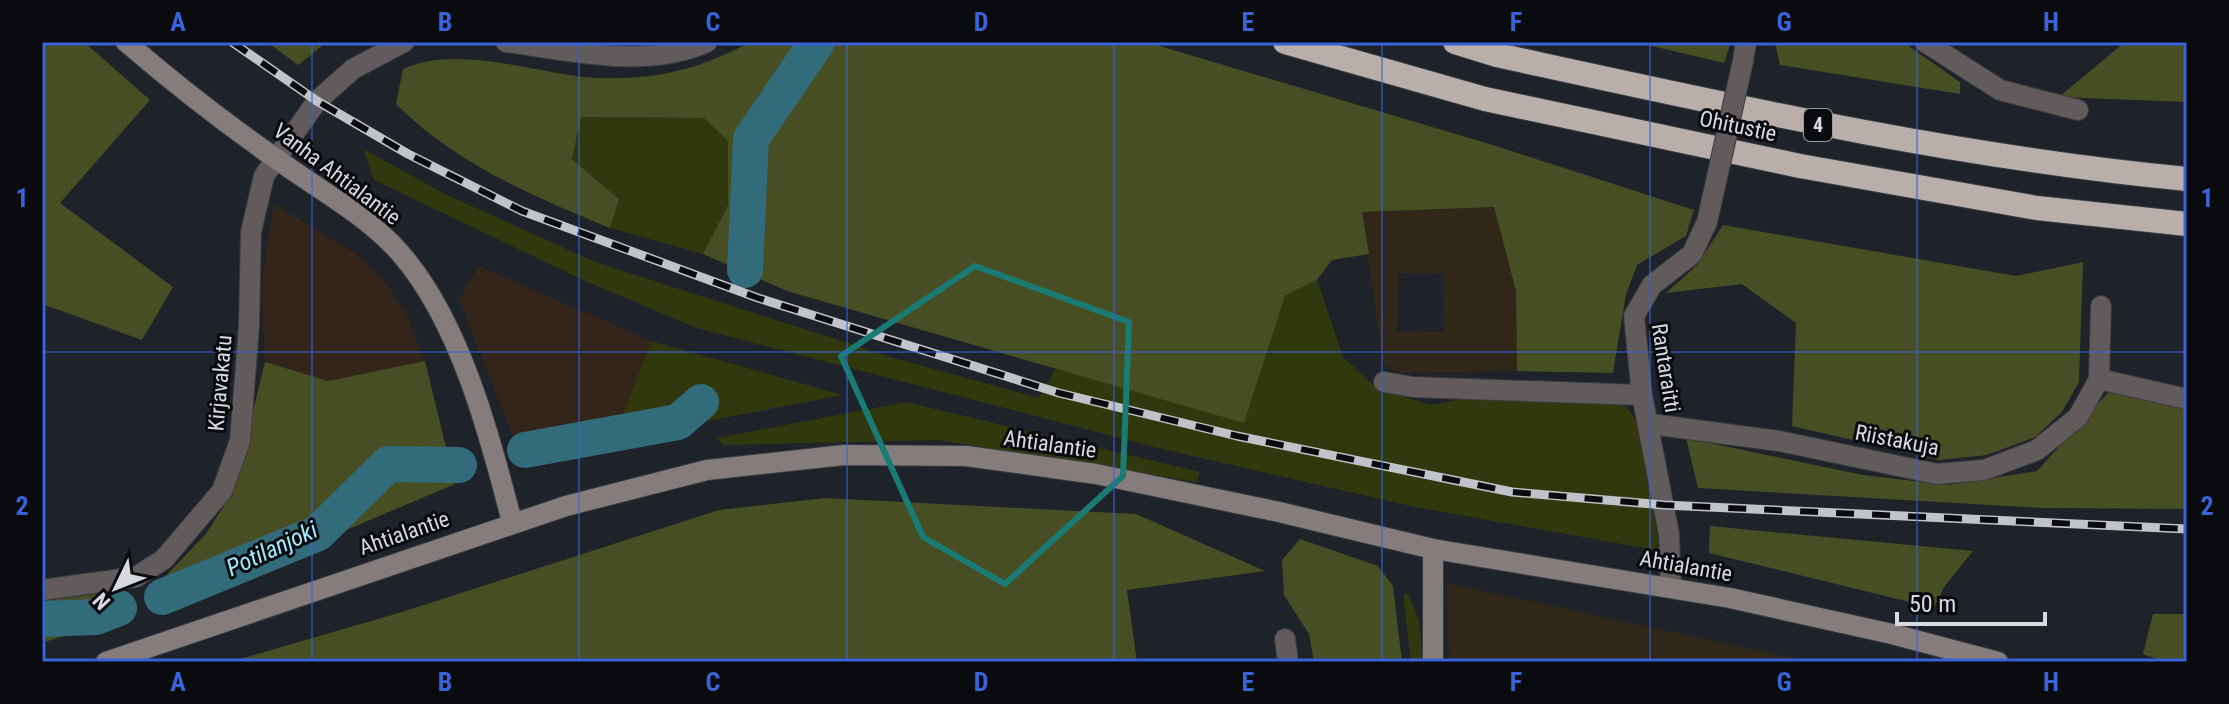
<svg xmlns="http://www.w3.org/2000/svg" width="2229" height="704" viewBox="0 0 2229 704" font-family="'Roboto Condensed',sans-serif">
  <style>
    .commercial { fill: #34251a }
    .industrial { fill: #312718; fill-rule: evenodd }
    .green { fill: #32380d }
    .forest { fill: #474e23 }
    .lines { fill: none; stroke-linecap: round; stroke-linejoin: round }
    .river { stroke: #326c7a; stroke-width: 36 }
    .street-casing { stroke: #383c42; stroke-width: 22 }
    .secondary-casing { stroke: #383c42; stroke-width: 22 }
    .highway-casing { stroke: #383c42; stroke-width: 26 }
    .street { stroke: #615c5b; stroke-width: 20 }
    .secondary { stroke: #857d7b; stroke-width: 20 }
    .highway { stroke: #baaeaa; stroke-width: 24 }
    .rail-casing { stroke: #c0c3c8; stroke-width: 9 }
    .rail { stroke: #090b0e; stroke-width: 6; stroke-dasharray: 18; stroke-linecap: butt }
    .street-bridge-casing { stroke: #383c42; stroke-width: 22; stroke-linecap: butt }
    .street-bridge { stroke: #615c5b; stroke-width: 20 }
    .marked { fill: none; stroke: #197b74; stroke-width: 6; stroke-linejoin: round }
    .grid { fill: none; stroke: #3963d9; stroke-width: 2; stroke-opacity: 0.55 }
    .labels { text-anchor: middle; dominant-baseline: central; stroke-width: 6; stroke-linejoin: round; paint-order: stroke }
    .shield { fill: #090b0e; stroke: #999ca0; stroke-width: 2 }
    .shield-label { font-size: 20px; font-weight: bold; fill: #d7dadf }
    .street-label { font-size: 22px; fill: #d7dadf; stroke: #090b0e }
    .water-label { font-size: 24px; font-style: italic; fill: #a2eafc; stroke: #090b0e }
    .neatline { fill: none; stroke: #3963d9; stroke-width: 3 }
    .grid-label { font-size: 26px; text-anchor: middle; font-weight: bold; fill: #3963d9 }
  </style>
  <rect width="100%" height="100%" fill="#1e2229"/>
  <!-- commercial -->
  <path class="commercial" d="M274,204L358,255L382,278L405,311L425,361L328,381L265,362L261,284Z
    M479,266L651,341L618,429L517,447L459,299Z"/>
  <!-- industrial -->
  <path class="industrial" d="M1494,207L1516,291L1517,371L1400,373L1383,365L1362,212ZM1399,273L1444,274L1443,332L1397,331Z
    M1447,583L1811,662H1449Z"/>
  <!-- green -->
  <path class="green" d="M581,117L704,118L728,141V205L703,254L610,228L619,199L572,159Z
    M363,149L445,194L595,262L894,358L1039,398L1056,368L1244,422L1285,296L1317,280L1343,357L1378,389L1432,405L1468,398H1616C1621,403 1630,409 1633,416C1643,433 1663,534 1656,550L1415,507L1166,450L697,328L585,281L374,180Z
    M651,341L843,395L697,423L621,420Z
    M906,402L1200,472L1197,482L937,440L723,445L717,438Z
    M1408,593L1419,621L1423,662H1411L1404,602V595Z"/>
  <!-- forest -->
  <path class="forest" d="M42,42H84L150,100L60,203L173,287L142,340L42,304Z
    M267,42H327L298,65Z
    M750,42H1146L1496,146L1694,210L1686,236L1637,265L1626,294L1613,373L1517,371L1516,291L1494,207L1362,212L1369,254L1332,260L1317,280L1285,296L1244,423L787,291L703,254L728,205V141L704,118L581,117L572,159L619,199L610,228C533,196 456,164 396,104L403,69C459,43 538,75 597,78C656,80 698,70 750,42Z
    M1635,42H1731L1724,63Z
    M1775,42H1903L1960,82V94L1780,65Z
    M2125,42H2187V102L2059,97Z
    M1723,225L2016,276L2083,262L2079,382L2062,412L2035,437L1987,455L1939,460L1792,426L1796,323L1742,284L1666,293L1697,265Z
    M425,361L455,484L169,605L157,585L205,535L233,492L265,362L328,381Z
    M2114,386L2187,405V509L2043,508L1698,488L1686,438L1863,475L1948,485L2037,471Z
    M825,498L1136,514L1265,571L1127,590L1137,662H230L402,612L719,510Z
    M1710,526L1973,551L1944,587L1934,608L1709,553Z
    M1300,539L1378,566L1393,586L1402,662H1314L1309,634L1284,595L1282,560Z
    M123,590L131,614L42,643V601Z
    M2153,614H2187V662H2165L2143,654Z"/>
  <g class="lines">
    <!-- river -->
    <path class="river" d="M745,270L751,139L817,42
      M525,450L678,422L701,402
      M162,597L318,533L388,464L459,465
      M42,619L96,617L119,608"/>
    <defs>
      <path id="street" d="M506,42C569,50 646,70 707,42
        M1925,42L2000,90L2078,110
        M1743,61L1746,42
        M2099,379L2187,399
        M1384,382L1413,387L1642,395
        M1651,424L1779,441L1937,474L1984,470L2037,450L2078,417L2099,379L2101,306
        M1671,587L1669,534L1642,395L1634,316L1652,285L1692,254L1707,222
        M42,590L136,577L164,559L222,491L240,441L249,326L251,232L264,176L317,101L353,69L404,42
        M1285,639L1288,662"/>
      <path id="secondary" d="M126,42C177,86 230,127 285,165C323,192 370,218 401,254C460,322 490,436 512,522
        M1433,549V662
        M106,662L566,506L707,470L844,455L966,456L1096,474L1279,512L1433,549L1730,598L1892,634L1998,662"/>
      <path id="highway" d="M1285,42L1485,99L1800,166L2037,208L2187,224
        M1455,42L1497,55C1726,105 1954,157 2187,179"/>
    </defs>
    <!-- street casing -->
    <use href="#street" class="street-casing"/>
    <!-- secondary casing -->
    <use href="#secondary" class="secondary-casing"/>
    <!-- highway casing -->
    <use href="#highway" class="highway-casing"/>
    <!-- street -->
    <use href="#street" class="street"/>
    <!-- secondary -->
    <use href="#secondary" class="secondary"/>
    <!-- highway -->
    <use href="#highway" class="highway"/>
    <defs>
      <path id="rail" d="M232,42L317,101L408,154L522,211L758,298L1059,393L1237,436L1512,492L1664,505L2187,529"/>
    </defs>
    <!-- rail casing -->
    <use href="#rail" class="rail-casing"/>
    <!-- rail -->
    <use href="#rail" class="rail"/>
    <defs>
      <path id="street-bridge" d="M1707,222L1743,61"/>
    </defs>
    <!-- street-bridge casing -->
    <use href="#street-bridge" class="street-bridge-casing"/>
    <!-- street-bridge -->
    <use href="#street-bridge" class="street-bridge"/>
  </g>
  <!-- marked area -->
  <path class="marked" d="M975,266L1129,322L1123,476L1005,584L923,537L841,356Z"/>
  <!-- grid -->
  <path class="grid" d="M312,42V662M579,42V662M847,42V662M1114,42V662M1382,42V662M1650,42V662M1917,42V662M42,352H2187"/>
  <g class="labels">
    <!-- shield labels -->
    <rect class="shield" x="1804" y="109" width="28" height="32" rx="6"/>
    <g class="shield-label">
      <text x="1818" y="125">4</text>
    </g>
    <!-- street labels -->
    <g class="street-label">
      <text transform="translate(1738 126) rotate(12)">Ohitustie</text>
      <text transform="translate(337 174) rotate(37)">Vanha Ahtialantie</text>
      <text transform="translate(1666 368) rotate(81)">Rantaraitti</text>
      <text transform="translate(220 383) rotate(-85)">Kirjavakatu</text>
      <text transform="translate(1897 440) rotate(11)">Riistakuja</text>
      <text transform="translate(1050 444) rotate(8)">Ahtialantie</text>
      <text transform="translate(404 533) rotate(-19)">Ahtialantie</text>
      <text transform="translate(1686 566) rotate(10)">Ahtialantie</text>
    </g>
    <!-- water labels -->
    <g class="water-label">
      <text transform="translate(272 549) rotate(-25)">Potilanjoki</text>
    </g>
  </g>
  <!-- border -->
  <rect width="2229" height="704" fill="none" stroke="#090b0e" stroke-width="88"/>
  <!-- north arrow -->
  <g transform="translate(116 588) rotate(227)" stroke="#090b0e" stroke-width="6" paint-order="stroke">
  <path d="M0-6L14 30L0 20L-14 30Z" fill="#d7dadf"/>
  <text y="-12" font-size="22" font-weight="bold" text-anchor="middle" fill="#d7dadf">N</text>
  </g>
  <!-- scale -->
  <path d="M1897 612v12h148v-12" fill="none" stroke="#d7dadf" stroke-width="4"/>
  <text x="1909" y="612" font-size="24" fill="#d7dadf" stroke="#090b0e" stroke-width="6" paint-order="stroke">50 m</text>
  <rect x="44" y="44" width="2141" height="616" class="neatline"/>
  <g class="grid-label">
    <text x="178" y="31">A</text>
    <text x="445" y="31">B</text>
    <text x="713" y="31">C</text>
    <text x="981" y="31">D</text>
    <text x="1248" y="31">E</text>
    <text x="1516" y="31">F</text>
    <text x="1784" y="31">G</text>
    <text x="2051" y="31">H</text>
    <text x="22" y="207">1</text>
    <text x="2207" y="207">1</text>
    <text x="22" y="515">2</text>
    <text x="2207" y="515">2</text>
    <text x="178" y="691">A</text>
    <text x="445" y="691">B</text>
    <text x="713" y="691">C</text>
    <text x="981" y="691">D</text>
    <text x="1248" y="691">E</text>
    <text x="1516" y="691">F</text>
    <text x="1784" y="691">G</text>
    <text x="2051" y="691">H</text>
  </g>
</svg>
